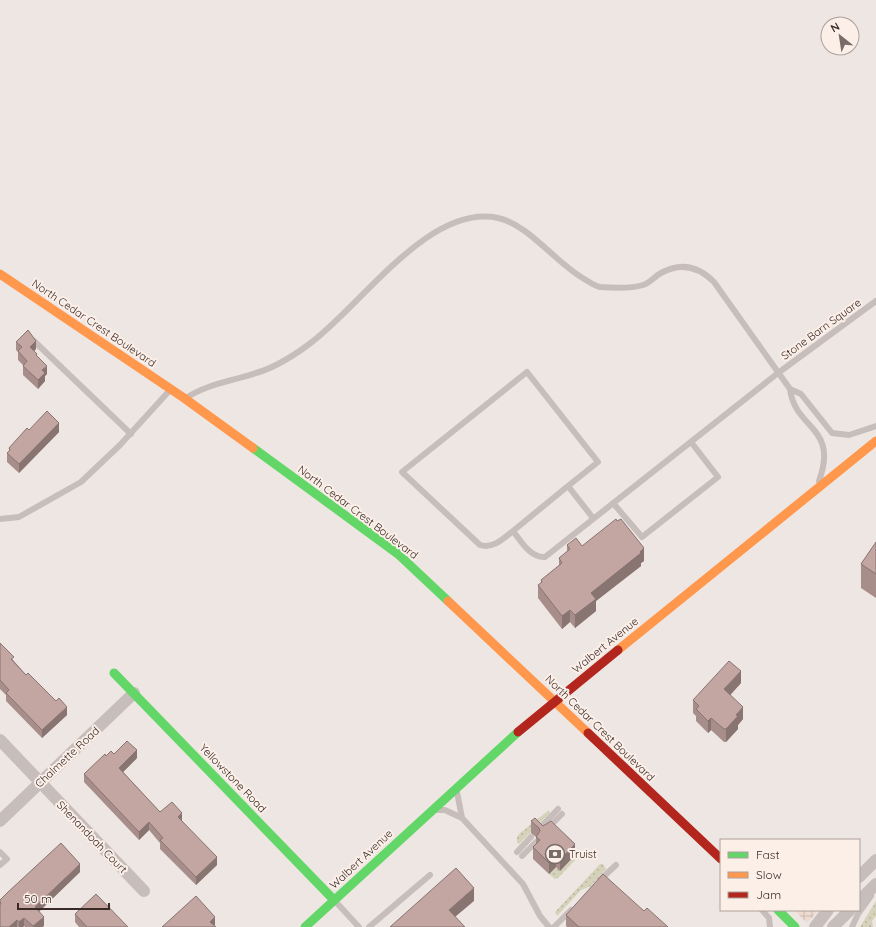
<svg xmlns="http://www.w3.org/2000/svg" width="876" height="927" viewBox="0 0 876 927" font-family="Quicksand,sans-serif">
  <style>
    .grass { fill: url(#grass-dots) }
    .plaza { fill: url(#plaza-grid) }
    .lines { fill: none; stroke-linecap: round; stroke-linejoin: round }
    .lane { stroke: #c7bdba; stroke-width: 6 }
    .street { stroke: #c7bdba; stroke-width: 12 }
    .fast { stroke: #63d668; stroke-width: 9 }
    .slow { stroke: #ff974d; stroke-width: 9 }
    .jam { stroke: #b3261e; stroke-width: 9 }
    .wall { fill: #a88e8b }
    .shaded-wall { fill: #887471 }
    .building { fill: #c3a5a2; stroke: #887471 }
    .labels { text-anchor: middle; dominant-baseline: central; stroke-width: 4; stroke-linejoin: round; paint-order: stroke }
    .street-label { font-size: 11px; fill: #392a28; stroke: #fbefe8 }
    .poi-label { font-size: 11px; fill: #392a28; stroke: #fbefe8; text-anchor: start }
  </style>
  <defs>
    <pattern id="grass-dots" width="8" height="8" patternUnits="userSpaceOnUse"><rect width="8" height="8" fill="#d4d3ba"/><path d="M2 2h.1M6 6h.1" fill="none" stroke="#b7b5a0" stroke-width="1.8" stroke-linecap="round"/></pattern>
    <pattern id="plaza-grid" width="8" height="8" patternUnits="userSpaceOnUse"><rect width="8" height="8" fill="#eddad0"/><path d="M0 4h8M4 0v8" fill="none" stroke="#ccbbb3"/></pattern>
  </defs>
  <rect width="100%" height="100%" fill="#eee6e2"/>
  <!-- grass -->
  <path class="grass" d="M549,810L550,813L519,844L517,843V837L520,833Z
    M567,845L579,856L558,878L555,879L549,874L556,867Z
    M600,864H603L606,869L591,886L581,890L557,916L555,912Z
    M876,901V916L872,921L873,927H860Z"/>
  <!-- plaza -->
  <path class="plaza" d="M797,910H819L807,923L797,913Z"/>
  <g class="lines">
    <!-- lane -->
    <path class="lane" d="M34,341L131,434
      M790,389L801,394L832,433L849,435L876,426
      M186,398C207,384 232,381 256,373C274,368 293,356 308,345C359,309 428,203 498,218C530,225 556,264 586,280C591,283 595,286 600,287C614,288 630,289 643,285C650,283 655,276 661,273C681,262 699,267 714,282L790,389C795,430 839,426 819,481
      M613,503L642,537L718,477L691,442
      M593,518L568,486L513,531C521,541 530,558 545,557L778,373L876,301
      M0,519L19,517L81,482L120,445L170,390
      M513,531C503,539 493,549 480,545L402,472L527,372L598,462L568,486
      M457,792L462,818
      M438,810H445L462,818L523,884L540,916L549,927
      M548,828L562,814
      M539,829L558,809
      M0,852L7,859L0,865
      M517,852L531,837
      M522,856L536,842
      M600,880L616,865
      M335,901L359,927
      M762,910L769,918L770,927
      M369,927L430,875
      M554,927L571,910
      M852,927L858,914L871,896"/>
    <!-- street -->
    <path class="street" d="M0,740L144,891
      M0,821L134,693
      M859,877L876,860
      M859,901L876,884
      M815,927L828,910
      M833,927L850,910"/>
    <!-- fast -->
    <path class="fast" d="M253,448L398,554L448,601
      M114,673L334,900
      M778,910L795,927
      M305,927L518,732"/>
    <!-- slow -->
    <path class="slow" d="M0,274L184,398L253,448
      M448,601L588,733
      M618,650L876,441"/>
    <!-- jam -->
    <path class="jam" d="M518,732L618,650
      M588,733L721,859"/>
  </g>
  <!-- wall -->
  <path class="wall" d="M16,342L36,349L34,351L47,374L45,376V381L38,389L23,375V365L18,360V352L16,350Z
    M29,430L59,432L19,473L7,462V453L9,451V448Z
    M876,542V598L861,588V564Z
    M567,545L582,546L644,561L641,563V566L596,601V611L575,628L570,622L562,629L538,598V585L541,583V580L559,566V558L567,552Z
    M0,643L14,661L26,675L67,715L42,738L6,701V695L0,689Z
    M741,683L730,695L743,719L738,725V729L726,742H724L711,730L708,733L696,721V716L693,713V700Z
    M114,754L137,758L123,772L160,812L182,821L217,865L196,885L160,849V843L149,830L139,840L84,782V774Z
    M531,821L575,855L560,871L556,867L549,874L533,859V847L536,844V837L531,833Z
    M80,872L39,912L44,926L42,927H25L24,926L23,927H0V900Z
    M644,911L668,927H567L566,926V915Z
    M75,914L128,927H79L75,922Z"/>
  <!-- shaded-wall -->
  <path class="shaded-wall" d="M36,341V349L30,355V347Z
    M47,366V374L45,376V381L38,389V380L42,370Z
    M59,423V432L19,473V464Z
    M644,548V561L641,563V566L596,601V611L575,628V615L591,593Z
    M570,610V622L562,629V616Z
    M741,671V683L724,702V689Z
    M67,707V715L42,738V730Z
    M743,707V719L738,725V729L726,742V729L736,715Z
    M711,718V730L708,733V721Z
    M137,750V758L119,776V768Z
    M182,813V821L178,817Z
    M149,822V830L139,840V832Z
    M575,844V855L560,871V860Z
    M556,856V867L549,874V863Z
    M217,857V865L196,885V877Z
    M80,864V872L35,915V907Z
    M474,888V901L449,922V910Z
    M44,917V926L42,927H33Z
    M215,917V925L213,927L210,922Z
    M24,918V926L23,927H19V922Z
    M17,920V927H9Z"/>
  <!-- building -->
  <path class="building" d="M28,330L36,341L30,347L37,354L36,355L47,366L42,370L45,373L38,380L23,366L27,361L18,351L22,347L16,342Z
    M47,411L59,423L19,464L7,453L10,450L9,448L27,428L29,430Z
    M616,519L617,521L621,519L644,548L640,552L641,553L591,593L596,599L575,615L570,610L562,616L538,585L542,582L541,580L562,563L559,558L570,549L567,545L576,538L582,546Z
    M876,542V574L861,564Z
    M0,643L14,657L11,659L26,675L28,673L56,701L59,698L67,707L42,730L6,693L9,690L0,680Z
    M729,661L741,671L724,689L743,707L736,715L738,716L726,729H724L711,718L708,721L696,709L699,706L693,700Z
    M127,741L137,750L119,768L160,812L172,802L182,813L178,817L217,857L196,877L160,840L163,838L149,822L139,832L84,774L105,754L106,756L111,751L114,754Z
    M535,818L543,826L551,821L575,844L560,860L556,856L549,863L533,847L540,840L536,837L540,831L539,828L531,821Z
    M61,843L80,864L35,907L44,917L33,926L24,918L19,922L17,920L9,927H0V905L1,903L0,902V900L7,893Z
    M456,868L474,888L449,910L465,927H390Z
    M603,874L644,911L647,908L668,927H579L566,915Z
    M96,894L128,927H87L75,914Z
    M196,896L215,917L210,922L216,927H162Z"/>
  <!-- icons -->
  <defs>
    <symbol id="bank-ring" viewBox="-11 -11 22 22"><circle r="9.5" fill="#fbefe8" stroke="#786c69" stroke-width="1.5"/><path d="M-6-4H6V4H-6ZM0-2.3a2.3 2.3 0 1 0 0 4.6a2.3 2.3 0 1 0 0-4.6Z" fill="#786c69"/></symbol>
  </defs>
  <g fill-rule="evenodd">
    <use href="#bank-ring" x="544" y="843" width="22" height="22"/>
  </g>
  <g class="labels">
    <!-- street labels -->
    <g class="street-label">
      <text transform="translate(94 323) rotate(34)">North Cedar Crest Boulevard</text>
      <text transform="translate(821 329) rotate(-36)">Stone Barn Square</text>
      <text transform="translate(358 512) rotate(37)">North Cedar Crest Boulevard</text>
      <text transform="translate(605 645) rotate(-39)">Walbert Avenue</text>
      <text transform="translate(600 728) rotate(44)">North Cedar Crest Boulevard</text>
      <text transform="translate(67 757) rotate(-43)">Chalmette Road</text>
      <text transform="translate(233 778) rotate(46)">Yellowstone Road</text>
      <text transform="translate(92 837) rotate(46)">Shenandoah Court</text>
      <text transform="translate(361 859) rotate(-43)">Walbert Avenue</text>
    </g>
    <!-- poi labels -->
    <g class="poi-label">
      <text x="569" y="854">Truist</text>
    </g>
  </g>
  <!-- legend -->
  <rect x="720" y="839" width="140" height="72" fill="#fbefe8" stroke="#ada09b"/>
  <rect x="728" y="852" width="20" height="6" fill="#63d668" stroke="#ada09b"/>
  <text x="756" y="859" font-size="12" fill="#392a28">Fast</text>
  <rect x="728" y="872" width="20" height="6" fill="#ff974d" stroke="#ada09b"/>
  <text x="756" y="879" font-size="12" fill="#392a28">Slow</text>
  <rect x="728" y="892" width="20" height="6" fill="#b3261e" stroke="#ada09b"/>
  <text x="756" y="899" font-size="12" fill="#392a28">Jam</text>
  <!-- north arrow -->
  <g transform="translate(840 36) rotate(330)"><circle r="19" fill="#fbefe8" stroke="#ada09b"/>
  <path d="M0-3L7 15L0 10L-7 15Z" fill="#786c69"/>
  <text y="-6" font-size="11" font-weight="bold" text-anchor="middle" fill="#392a28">N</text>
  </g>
  <!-- scale -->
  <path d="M18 903v6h91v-6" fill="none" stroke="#392a28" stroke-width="2"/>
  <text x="24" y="903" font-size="12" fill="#392a28" stroke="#fbefe8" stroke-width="3" paint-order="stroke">50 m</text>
</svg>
